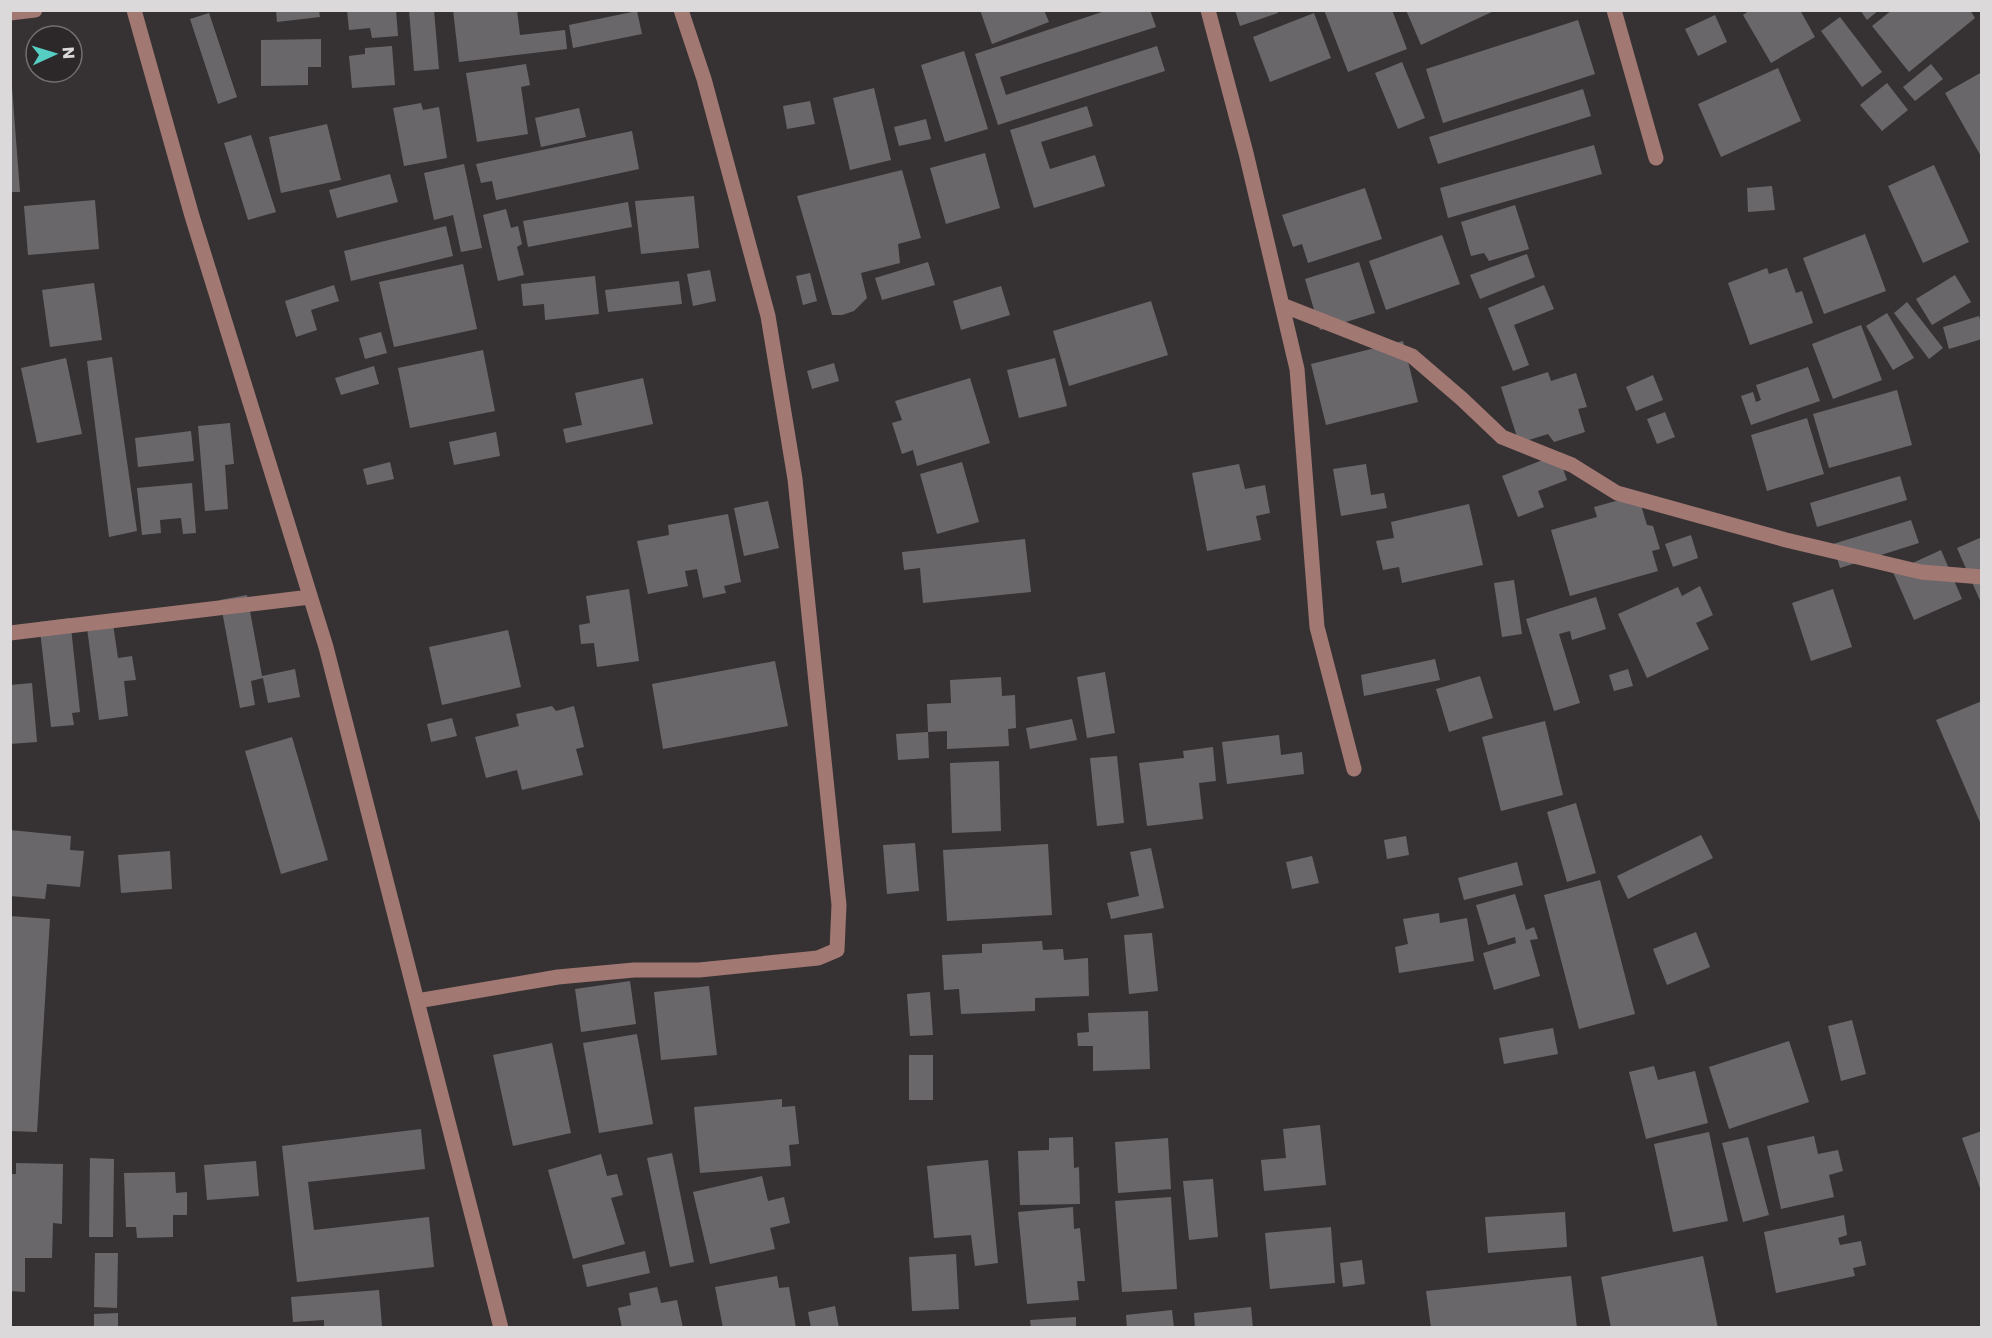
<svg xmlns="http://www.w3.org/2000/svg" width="1992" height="1338" viewBox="0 0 1992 1338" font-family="Poppins,sans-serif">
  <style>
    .building { fill: #6a676b }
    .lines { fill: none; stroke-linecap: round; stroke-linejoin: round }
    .minor { stroke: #a27873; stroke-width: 15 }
  </style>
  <rect width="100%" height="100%" fill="#363233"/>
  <!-- building -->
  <path class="building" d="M276,10H319L320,17L277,22Z
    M347,10H396L398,36L372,38L370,28L349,30Z
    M409,10H434L439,69L414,71Z
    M453,10H517L520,35L565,30L567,49L459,62Z
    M980,10H1044L1049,22L992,44Z
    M1108,10H1150L1156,27L1000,77L1006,95L1157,46L1165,71L998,125L975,54Z
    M1235,10H1277L1278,13L1240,26Z
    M1324,10H1392L1407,49L1348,72Z
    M1406,10H1496L1421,45Z
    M1750,10H1800L1815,37L1771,63L1743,15Z
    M1860,10H1879L1867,20Z
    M1892,10H1970L1975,18L1909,72L1872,26Z
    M637,11L642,34L573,48L569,25Z
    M209,13L237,97L218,104L190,19Z
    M1314,13L1331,58L1270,82L1253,37Z
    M1715,15L1727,42L1698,56L1685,29Z
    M1840,17L1882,72L1862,87L1821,31Z
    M1578,20L1595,74L1443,123L1426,69Z
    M321,39V67H308V85L261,86V40Z
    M392,46L395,85L352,88L349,56L365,54V48Z
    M964,51L988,129L945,142L921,65Z
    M1402,62L1425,118L1398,129L1375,73Z
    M526,64L530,85L521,87L528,134L477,142L466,73Z
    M1931,64L1943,79L1915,101L1903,87Z
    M1778,68L1801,121L1721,157L1698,104Z
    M1982,72V158L1945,93Z
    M1887,83L1908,110L1882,131L1860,105Z
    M10,87H12L20,192H10Z
    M874,88L891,160L850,170L833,98Z
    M1583,89L1591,116L1438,164L1429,137Z
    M810,101L815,124L787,129L783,106Z
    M421,103L423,110L439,107L447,158L404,166L393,108Z
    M1087,106L1093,126L1041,142L1050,169L1095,155L1105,186L1034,208L1010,130Z
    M579,108L586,137L541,147L535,118Z
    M926,119L931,139L899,146L894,127Z
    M327,124L341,180L281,193L269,137Z
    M632,131L639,169L496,200L492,181L481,183L476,164Z
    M251,135L276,212L248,220L224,143Z
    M1594,145L1602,174L1448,218L1440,188Z
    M985,153L1000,208L946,224L930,168Z
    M464,164L482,248L461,252L453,215L434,220L424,173Z
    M1934,165L1969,242L1923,263L1888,186Z
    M902,170L921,238L898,244L900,263L861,273L867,298L854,311L842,315H832L797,196Z
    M390,174L398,202L337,218L329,190Z
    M1772,186L1775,210L1748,212L1747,188Z
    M1365,188L1382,239L1308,263L1302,244L1293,247L1282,215Z
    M694,196L699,248L641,254L635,201Z
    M95,200L99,249L28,255L24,206Z
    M628,202L632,227L528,247L523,221Z
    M1515,205L1529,249L1489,261L1484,253L1471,256L1461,222Z
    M506,209L511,228L518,226L522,244L517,247L524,275L498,281L483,215Z
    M446,226L453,256L351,281L344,251Z
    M1865,234L1886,291L1824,314L1803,258Z
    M1442,235L1460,284L1386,310L1369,261Z
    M1527,254L1535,277L1480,299L1470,275Z
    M928,262L935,285L882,300L875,278Z
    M1359,262L1375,313L1320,330L1305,279Z
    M463,264L477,329L394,347L379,282Z
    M1767,268L1769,274L1787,268L1796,293L1802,291L1813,323L1750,345L1728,283Z
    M710,270L716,301L693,306L687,274Z
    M810,273L817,301L803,305L796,276Z
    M1955,275L1971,302L1932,325L1916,299Z
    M595,276L599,314L545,320L544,304L523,306L521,284Z
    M679,281L682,304L608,312L605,290Z
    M94,283L102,340L50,347L42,290Z
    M334,285L339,301L311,310L317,330L296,337L285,301Z
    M1544,285L1554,309L1514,325L1529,365L1513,371L1488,308Z
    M1001,286L1010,315L961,330L953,301Z
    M1151,301L1168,355L1069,386L1053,331Z
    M1907,302L1943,348L1929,359L1894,313Z
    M1887,313L1914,358L1893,370L1866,326Z
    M1979,316L1982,326V339L1949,349L1943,327Z
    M1861,325L1882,380L1833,399L1812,344Z
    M381,332L387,353L365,359L359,338Z
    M1403,341L1418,402L1326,425L1311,364Z
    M483,350L495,411L410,428L398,368Z
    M112,357L137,531L109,537L87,361Z
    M66,358L82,434L37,443L21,368Z
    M1055,358L1067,406L1019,418L1007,370Z
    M834,363L839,381L812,389L807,371Z
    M374,366L379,384L341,395L335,378Z
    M1808,367L1820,401L1751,425L1741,396L1753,392L1756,402L1761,400L1756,385Z
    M1548,372L1551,381L1576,373L1587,407L1578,409L1585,432L1554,442L1548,434L1519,443L1501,387Z
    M1653,375L1663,400L1636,411L1626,387Z
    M643,378L653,424L566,443L563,429L582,425L575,393Z
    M970,378L990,443L917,466L913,450L902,454L892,423L902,420L895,401Z
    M1897,390L1912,445L1829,468L1813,414Z
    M1665,412L1675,437L1657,444L1647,419Z
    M1807,418L1824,474L1767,491L1751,435Z
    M230,423L234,464L225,465L228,509L205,511L198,426Z
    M191,431L194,461L138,467L135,438Z
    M496,432L500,456L454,465L449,442Z
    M1558,454L1567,480L1538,491L1544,507L1518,517L1502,476Z
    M390,462L394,479L367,485L363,469Z
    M962,462L979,522L937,534L920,474Z
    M1239,464L1245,489L1265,485L1270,513L1256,516L1261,540L1207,551L1192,473Z
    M1366,464L1371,495L1384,493L1387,508L1341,516L1333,469Z
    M1900,476L1907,500L1817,527L1810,503Z
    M192,483L196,533L183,534L181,518L160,520L161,533L142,535L137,488Z
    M1638,495L1647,525L1653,526L1660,549L1652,551L1658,571L1570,596L1551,530L1597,517L1594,507Z
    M768,501L779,548L744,556L734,508Z
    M1469,504L1483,565L1402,583L1399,567L1383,570L1376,541L1394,538L1391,522Z
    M728,514L741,582L724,586L726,593L703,598L697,569L685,571L688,586L648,594L637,541L669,535L668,525Z
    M1911,520L1919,543L1840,568L1833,544Z
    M1691,535L1698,558L1673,567L1665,544Z
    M1982,537V605L1957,548Z
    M1025,539L1031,592L923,603L920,568L904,570L902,552Z
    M1941,550L1962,599L1914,620L1893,572Z
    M1514,580L1522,634L1502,637L1494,583Z
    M1700,586L1713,615L1696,623L1709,649L1647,678L1618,614L1678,587L1682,596Z
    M629,589L639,661L597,667L594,643L581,644L579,625L590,623L586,596Z
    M1833,589L1852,647L1811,661L1792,603Z
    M247,595L262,676L295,669L300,697L268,703L263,678L251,681L255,705L240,708L220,600Z
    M1596,597L1606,629L1572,640L1570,631L1559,634L1580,703L1554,711L1526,619Z
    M112,617L118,658L132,656L136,680L124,681L128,716L99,720L86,620Z
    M70,618L80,712L72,713L74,725L51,727L39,622Z
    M508,630L521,687L442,705L429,647Z
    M1435,659L1440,680L1364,696L1361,675Z
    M775,661L788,726L663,749L652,684Z
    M1628,669L1633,686L1614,691L1609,675Z
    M1105,672L1115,733L1087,738L1077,677Z
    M1480,676L1493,718L1449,732L1436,689Z
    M1001,677L1002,696L1015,695L1016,728L1008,729L1009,746L947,749V731L928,732L927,704L951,703L950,680Z
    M32,683L37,742L10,744V685Z
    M1982,701V827L1936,720Z
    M552,706L556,711L574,706L584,747L576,749L583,775L522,790L517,770L486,778L475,737L519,726L516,714Z
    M452,718L457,736L431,742L427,724Z
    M1072,719L1077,740L1030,749L1026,728Z
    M1545,721L1563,795L1501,811L1482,737Z
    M928,732L929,758L898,760L896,734Z
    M1279,735L1281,755L1302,752L1304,774L1227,784L1222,742Z
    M292,737L328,860L281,874L245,751Z
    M1213,747L1216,781L1199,783L1203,819L1147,826L1139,763L1184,758L1183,751Z
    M1117,756L1124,823L1097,826L1090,758Z
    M999,761L1001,831L952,833L950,763Z
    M1576,803L1596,873L1567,882L1547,812Z
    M10,830L71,836L70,850L84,851L80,887L47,884L45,899L10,896Z
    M1701,835L1713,858L1628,899L1617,876Z
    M1406,836L1409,855L1387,859L1384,840Z
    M915,843L919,891L887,894L883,845Z
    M1048,844L1052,915L947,921L943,850Z
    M1151,848L1164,908L1111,919L1107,903L1139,896L1130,852Z
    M170,851L172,889L121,893L118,855Z
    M1312,856L1319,883L1292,889L1286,862Z
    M1517,862L1523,885L1464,900L1458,878Z
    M1600,880L1635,1014L1579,1029L1544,895Z
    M1515,894L1526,930L1534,927L1538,939L1530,940L1540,976L1494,990L1483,953L1516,943L1515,937L1488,945L1476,905Z
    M1439,913L1440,923L1467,918L1474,961L1399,973L1395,947L1408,944L1403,919Z
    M10,916L50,919L37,1132L10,1131Z
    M1696,932L1710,967L1667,985L1653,949Z
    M1152,933L1158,991L1129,994L1124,935Z
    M1042,941L1043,950L1063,949L1064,960L1088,958L1089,996L1035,998V1011L961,1014L959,989L944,990L942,955L982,953V944Z
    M630,981L636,1024L581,1032L575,989Z
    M709,986L717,1055L661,1060L654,992Z
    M930,992L933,1035L910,1036L907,994Z
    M1148,1011L1150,1069L1093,1071V1046H1078L1077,1033L1089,1032L1088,1013Z
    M1852,1020L1866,1074L1841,1081L1828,1026Z
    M1553,1028L1558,1054L1504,1064L1499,1038Z
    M637,1034L653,1124L599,1133L583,1043Z
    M1789,1041L1809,1102L1729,1129L1709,1067Z
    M552,1043L571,1133L513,1146L493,1055Z
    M909,1055H933V1100H909Z
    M1654,1066L1658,1080L1695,1071L1708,1123L1646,1139L1629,1072Z
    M782,1099V1107L795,1106L799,1144L789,1145L791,1166L700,1173L694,1107Z
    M1320,1125L1326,1185L1264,1191L1261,1160L1286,1158L1283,1129Z
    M421,1129L425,1169L308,1182L314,1230L429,1217L434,1267L297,1282L282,1146Z
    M1982,1131V1191H1981L1962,1138Z
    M1709,1132L1728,1221L1673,1232L1654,1144Z
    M1814,1136L1818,1154L1838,1150L1843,1171L1829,1175L1834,1197L1781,1209L1767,1146Z
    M1073,1137L1074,1168L1079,1167L1080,1204L1020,1205L1018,1151L1049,1150V1138Z
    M1748,1137L1769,1215L1743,1222L1722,1143Z
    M1168,1138L1171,1189L1118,1193L1115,1142Z
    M672,1153L694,1262L670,1267L647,1158Z
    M601,1154L607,1176L617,1174L623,1195L611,1198L625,1244L573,1259L548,1170Z
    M90,1158L114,1159L113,1237H89Z
    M988,1160L998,1263L975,1266L971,1235L934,1238L927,1166Z
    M256,1161L259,1196L207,1200L204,1165Z
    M16,1163L63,1164L62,1224L53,1223L52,1258H25V1292L10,1291V1174H16Z
    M175,1172L176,1193L187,1192V1215H173V1237L137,1238L136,1227H126L124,1173Z
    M762,1176L768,1201L784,1197L790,1223L770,1228L775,1249L710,1264L693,1192Z
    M1213,1179L1218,1237L1189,1240L1183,1181Z
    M1171,1197L1177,1289L1122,1292L1115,1201Z
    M1073,1207L1074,1229L1080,1228L1085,1281H1077L1079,1300L1027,1304L1018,1212Z
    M1565,1212L1567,1247L1488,1253L1485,1217Z
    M1844,1215L1847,1235L1838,1238L1840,1245L1861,1241L1866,1265L1853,1268L1855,1276L1776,1293L1764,1232Z
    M1331,1227L1335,1283L1270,1289L1265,1233Z
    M645,1251L650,1273L587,1287L582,1265Z
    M95,1253H118L117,1308L94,1307Z
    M956,1254L959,1309L912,1311L909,1257Z
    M1703,1256L1718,1328H1611L1601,1277Z
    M1362,1260L1365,1284L1343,1287L1340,1263Z
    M777,1276L779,1288L789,1287L796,1328H723L715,1287Z
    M1571,1276L1577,1328H1431L1426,1291Z
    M657,1287L661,1303L677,1300L683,1328H622L618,1308L631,1305L629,1293Z
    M379,1290L382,1326L324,1328V1320L293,1322L291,1297Z
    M835,1306L839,1328H811L808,1312Z
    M1251,1307L1253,1328H1195L1194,1313Z
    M1172,1310L1174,1328H1127L1126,1315Z
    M118,1313V1328H94V1314Z
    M1076,1317V1328H1031L1030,1320Z"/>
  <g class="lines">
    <!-- minor -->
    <path class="minor" d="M134,10L192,216L326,647L501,1328
      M1208,10L1246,153L1297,369L1317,627L1354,769
      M1614,10L1656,158
      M10,13L35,10
      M1282,305L1412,356L1462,399L1502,437L1572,465L1617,493L1786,540L1921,572L1982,577
      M10,633L310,597
      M417,1001L558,977L634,970H699L818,958L837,950L839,905L795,479L768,316L704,79L681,10"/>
  </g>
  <!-- border -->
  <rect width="1992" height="1338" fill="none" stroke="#dbd9da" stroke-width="24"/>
  <!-- north arrow -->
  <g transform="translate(54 54) rotate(86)"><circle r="28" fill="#2c2829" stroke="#726f70" stroke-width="1.5"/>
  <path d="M0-4.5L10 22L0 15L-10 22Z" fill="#56cec3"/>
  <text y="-9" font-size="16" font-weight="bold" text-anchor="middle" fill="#dbd9da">N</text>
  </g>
</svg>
